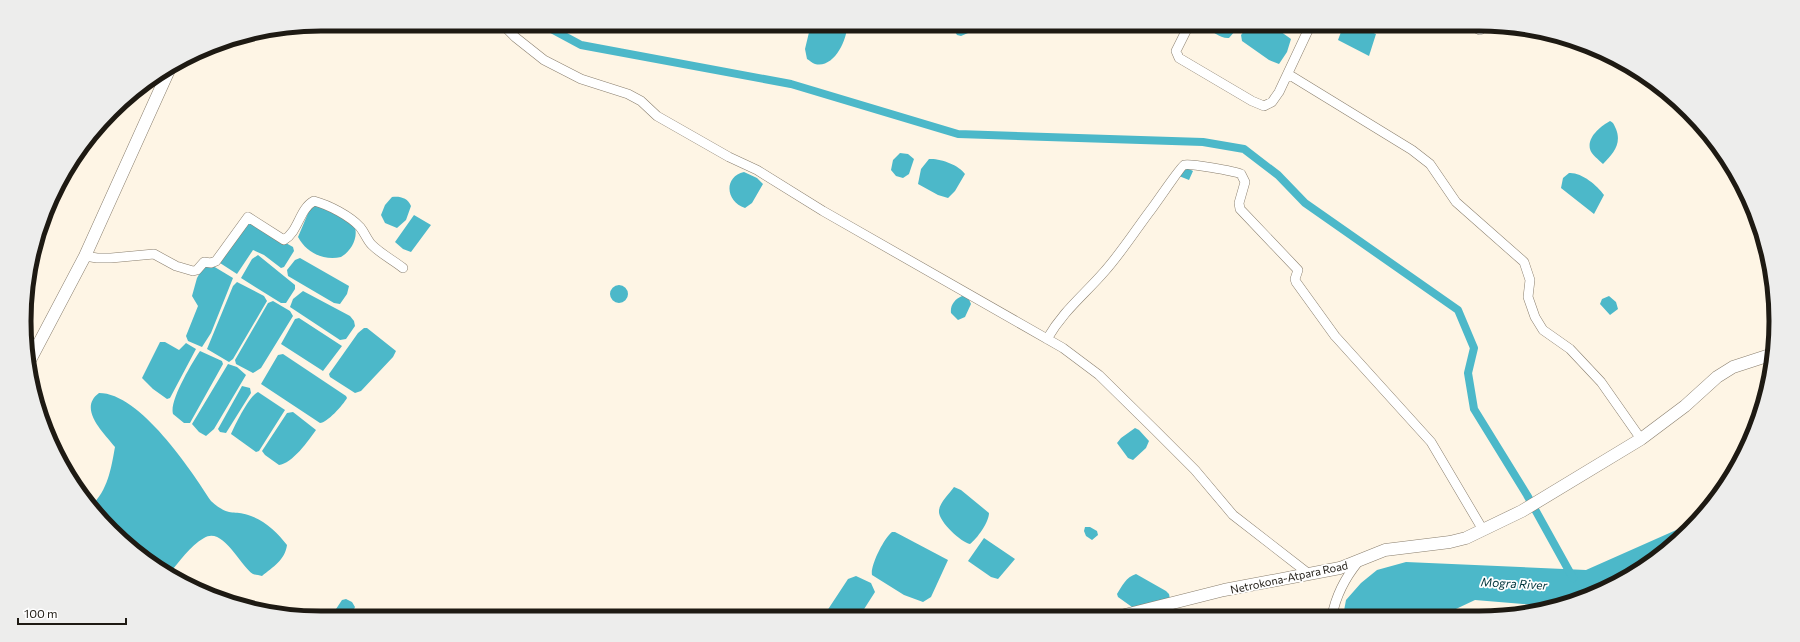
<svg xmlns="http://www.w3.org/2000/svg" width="1800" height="642" viewBox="0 0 1800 642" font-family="Commissioner,sans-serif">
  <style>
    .water { fill: #4cb8c9 }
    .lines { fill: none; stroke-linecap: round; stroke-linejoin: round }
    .canal { stroke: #4cb8c9; stroke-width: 8 }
    .street-casing { stroke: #897e6d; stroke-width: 10 }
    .secondary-casing { stroke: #897e6d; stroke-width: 13 }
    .street { stroke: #fff; stroke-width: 9 }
    .secondary { stroke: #fff; stroke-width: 12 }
    .labels { text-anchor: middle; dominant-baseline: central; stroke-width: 3.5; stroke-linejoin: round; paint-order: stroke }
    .street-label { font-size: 11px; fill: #1e1a13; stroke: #fff }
    .water-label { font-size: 12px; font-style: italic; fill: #00343b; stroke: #fff }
    .rim { fill: none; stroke: #1e1a13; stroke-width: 5 }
  </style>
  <rect width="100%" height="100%" fill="#fef5e5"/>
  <!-- water -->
  <path class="water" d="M811,24H847C848,39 834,69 815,64C812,63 809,60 807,59L805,49Z
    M953,24H973L968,33L961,36L957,35L952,27Z
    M1205,24H1241L1229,38C1221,39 1210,31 1205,24Z
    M1250,24H1270L1291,39L1287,52L1279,64L1269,60L1242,41L1241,35Z
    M1344,24H1353L1376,34L1369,56L1338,40Z
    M1610,121C1614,123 1614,125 1616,129C1622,144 1613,154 1603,164C1599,160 1591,154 1590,149C1587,137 1601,126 1610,121Z
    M900,153L908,154L914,159L909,174L903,178L896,176L891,170L893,160Z
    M929,159C940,158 959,165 965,174L955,191L948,198L938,195L918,184L921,169Z
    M1187,168L1193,171L1189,180L1179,176Z
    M744,172L757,178L763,184L752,203L745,208C726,202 723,177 744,172Z
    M1569,173C1581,172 1597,185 1604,195L1594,214L1561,188L1563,178Z
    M392,197C400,196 408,198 411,206L406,220L397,228L385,223L381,215L385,205Z
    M316,205L339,216L355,227C358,239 351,251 341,257C323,261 306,252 298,237L309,211L311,208Z
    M414,215L431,225L411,252L403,249L395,242Z
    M247,221L293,247L294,251L284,267L281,268L264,255L253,250L237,274L220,263Z
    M258,255L295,285V289L286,303H281L241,278L252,259Z
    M300,258L349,286L347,294L340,304L334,303L288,276L287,270L295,260Z
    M208,263L233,278L211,333L202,347L188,341L186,336L198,306L192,296L197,278L205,264Z
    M237,282L264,296L267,301L233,359L229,362L207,349L233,286Z
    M610 294a9 9 0 1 1 18 0a9 9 0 1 1-18 0Z
    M303,291L350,316L354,321L355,326L346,339L340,340L290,307L293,299Z
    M962,296L968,297L971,304L965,317L958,320L951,313C950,305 955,299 962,296Z
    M1609,296L1616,302L1618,309L1610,315L1600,304L1602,299Z
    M273,301L290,311L293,316L261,368L253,373L236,364L235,360L268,303Z
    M299,318L342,346L323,371L281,344L295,319Z
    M364,328H367L396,351L393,357L361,391L355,393L330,377L329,374L358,333Z
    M160,342H165L179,350L186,343L196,349L170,398L167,399L153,389L142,378Z
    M200,351L222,361L223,364L190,423H184L173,414C169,401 192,363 200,351Z
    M283,354L346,396L347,398C343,405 327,423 320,423L261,384L278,355Z
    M228,364L237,367L246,375L214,429L206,436L199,432L192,424Z
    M242,386L250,388L251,393L226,433L220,432L218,429Z
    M258,392L285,410L259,451L256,452L231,434C235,425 249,396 258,392Z
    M99,393C140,393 191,470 211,501C230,518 232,509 251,516C265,521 278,533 287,545C285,560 273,567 262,576C259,575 256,575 253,574C240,566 223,526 204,538C190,546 179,562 169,574C138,560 112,532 91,506C108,490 111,469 115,447C105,434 77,409 99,393Z
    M293,412L316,430C309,440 292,464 279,465L265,455L262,451L287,413Z
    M1135,428L1139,430L1149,441L1146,448L1133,460L1128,458L1117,443L1121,438Z
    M954,487L961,490L989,513C989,522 977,539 970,544C961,542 938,521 939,511C939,503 950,493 954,487Z
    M1692,523L1675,544L1610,587L1548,606L1475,600L1441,616H1343L1346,600L1361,583L1377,570L1406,562L1586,570Z
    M1085,527H1090L1097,531L1098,535L1092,540L1086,536L1084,531Z
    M892,532H895L948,560L931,597L923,602L904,595L872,575C870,566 884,538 892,532Z
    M984,538L1015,559L998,579L991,577L968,561Z
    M1136,574L1166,591L1169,594L1170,599L1132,607L1118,597L1117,594C1122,586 1126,577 1136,574Z
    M856,576L871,583L875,592L859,617H823L848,579Z
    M346,599L352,602L355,607L350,618H330L342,600Z
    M1299,610L1304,611L1307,616H1292Z
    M1166,612L1174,616H1142Z"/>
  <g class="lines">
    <!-- canal -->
    <path class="canal" d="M542,24L581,45L791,84L958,134L1203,142L1244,149L1278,175L1305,203L1458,310L1474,348L1468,373L1474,409L1527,495L1573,578"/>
    <defs>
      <path id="street" d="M502,24L515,37L544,60L581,79L628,94L641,101L657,116L729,157L757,170L823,211L1063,348L1099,375L1155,430L1195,470L1233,515L1309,574
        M856,24L859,26L861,24
        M1175,24L1186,31L1176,51L1179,58L1252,101L1264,106L1272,102L1279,92L1311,24
        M1469,24L1480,30L1487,25
        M1288,74L1412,150L1430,164L1456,202L1524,262L1530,280L1528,297L1535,317L1543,330L1570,349L1601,382L1641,439
        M85,256L97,258H111L154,254L176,266L193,271L197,270L204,262L211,263L216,261L248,217L284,240C299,231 299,209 314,201C329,205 350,216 360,227C365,233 367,240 372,245C381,254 393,260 403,268
        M1047,339C1064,310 1083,296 1104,272C1121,253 1135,231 1150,211C1155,205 1181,166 1184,165C1189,163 1234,171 1241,174L1245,182L1239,203L1240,209L1298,270L1295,279L1296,282L1335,336L1431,442L1483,530
        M1332,616C1336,595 1345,578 1358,562"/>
      <path id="secondary" d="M28,364L85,256L169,70
        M1121,616L1224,590L1340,568L1385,550L1450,542L1466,538L1522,511L1641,439L1685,406L1717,377L1733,367L1773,354"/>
    </defs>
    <!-- street casing -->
    <use href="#street" class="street-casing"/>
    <!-- secondary casing -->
    <use href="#secondary" class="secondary-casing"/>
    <!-- street -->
    <use href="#street" class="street"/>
    <!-- secondary -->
    <use href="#secondary" class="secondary"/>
  </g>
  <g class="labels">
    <!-- street labels -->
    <g class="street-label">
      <text transform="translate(1289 577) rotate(-12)">Netrokona-Atpara Road</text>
    </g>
    <!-- water labels -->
    <g class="water-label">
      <text transform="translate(1514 583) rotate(3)">Mogra River</text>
    </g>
  </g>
  <!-- crop -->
  <path d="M0 0H1800V642H0ZM321 31H1479A290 290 0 0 1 1769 321V321A290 290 0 0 1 1479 611H321A290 290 0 0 1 31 321V321A290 290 0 0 1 321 31Z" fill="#ededec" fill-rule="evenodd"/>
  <path class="rim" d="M321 31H1479A290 290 0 0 1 1769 321V321A290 290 0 0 1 1479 611H321A290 290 0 0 1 31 321V321A290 290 0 0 1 321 31Z"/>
  <!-- scale -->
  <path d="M18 618v6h108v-6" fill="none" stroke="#1e1a13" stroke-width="2"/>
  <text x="24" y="618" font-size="12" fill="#1e1a13" stroke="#ffffff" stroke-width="3" paint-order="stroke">100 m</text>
</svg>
